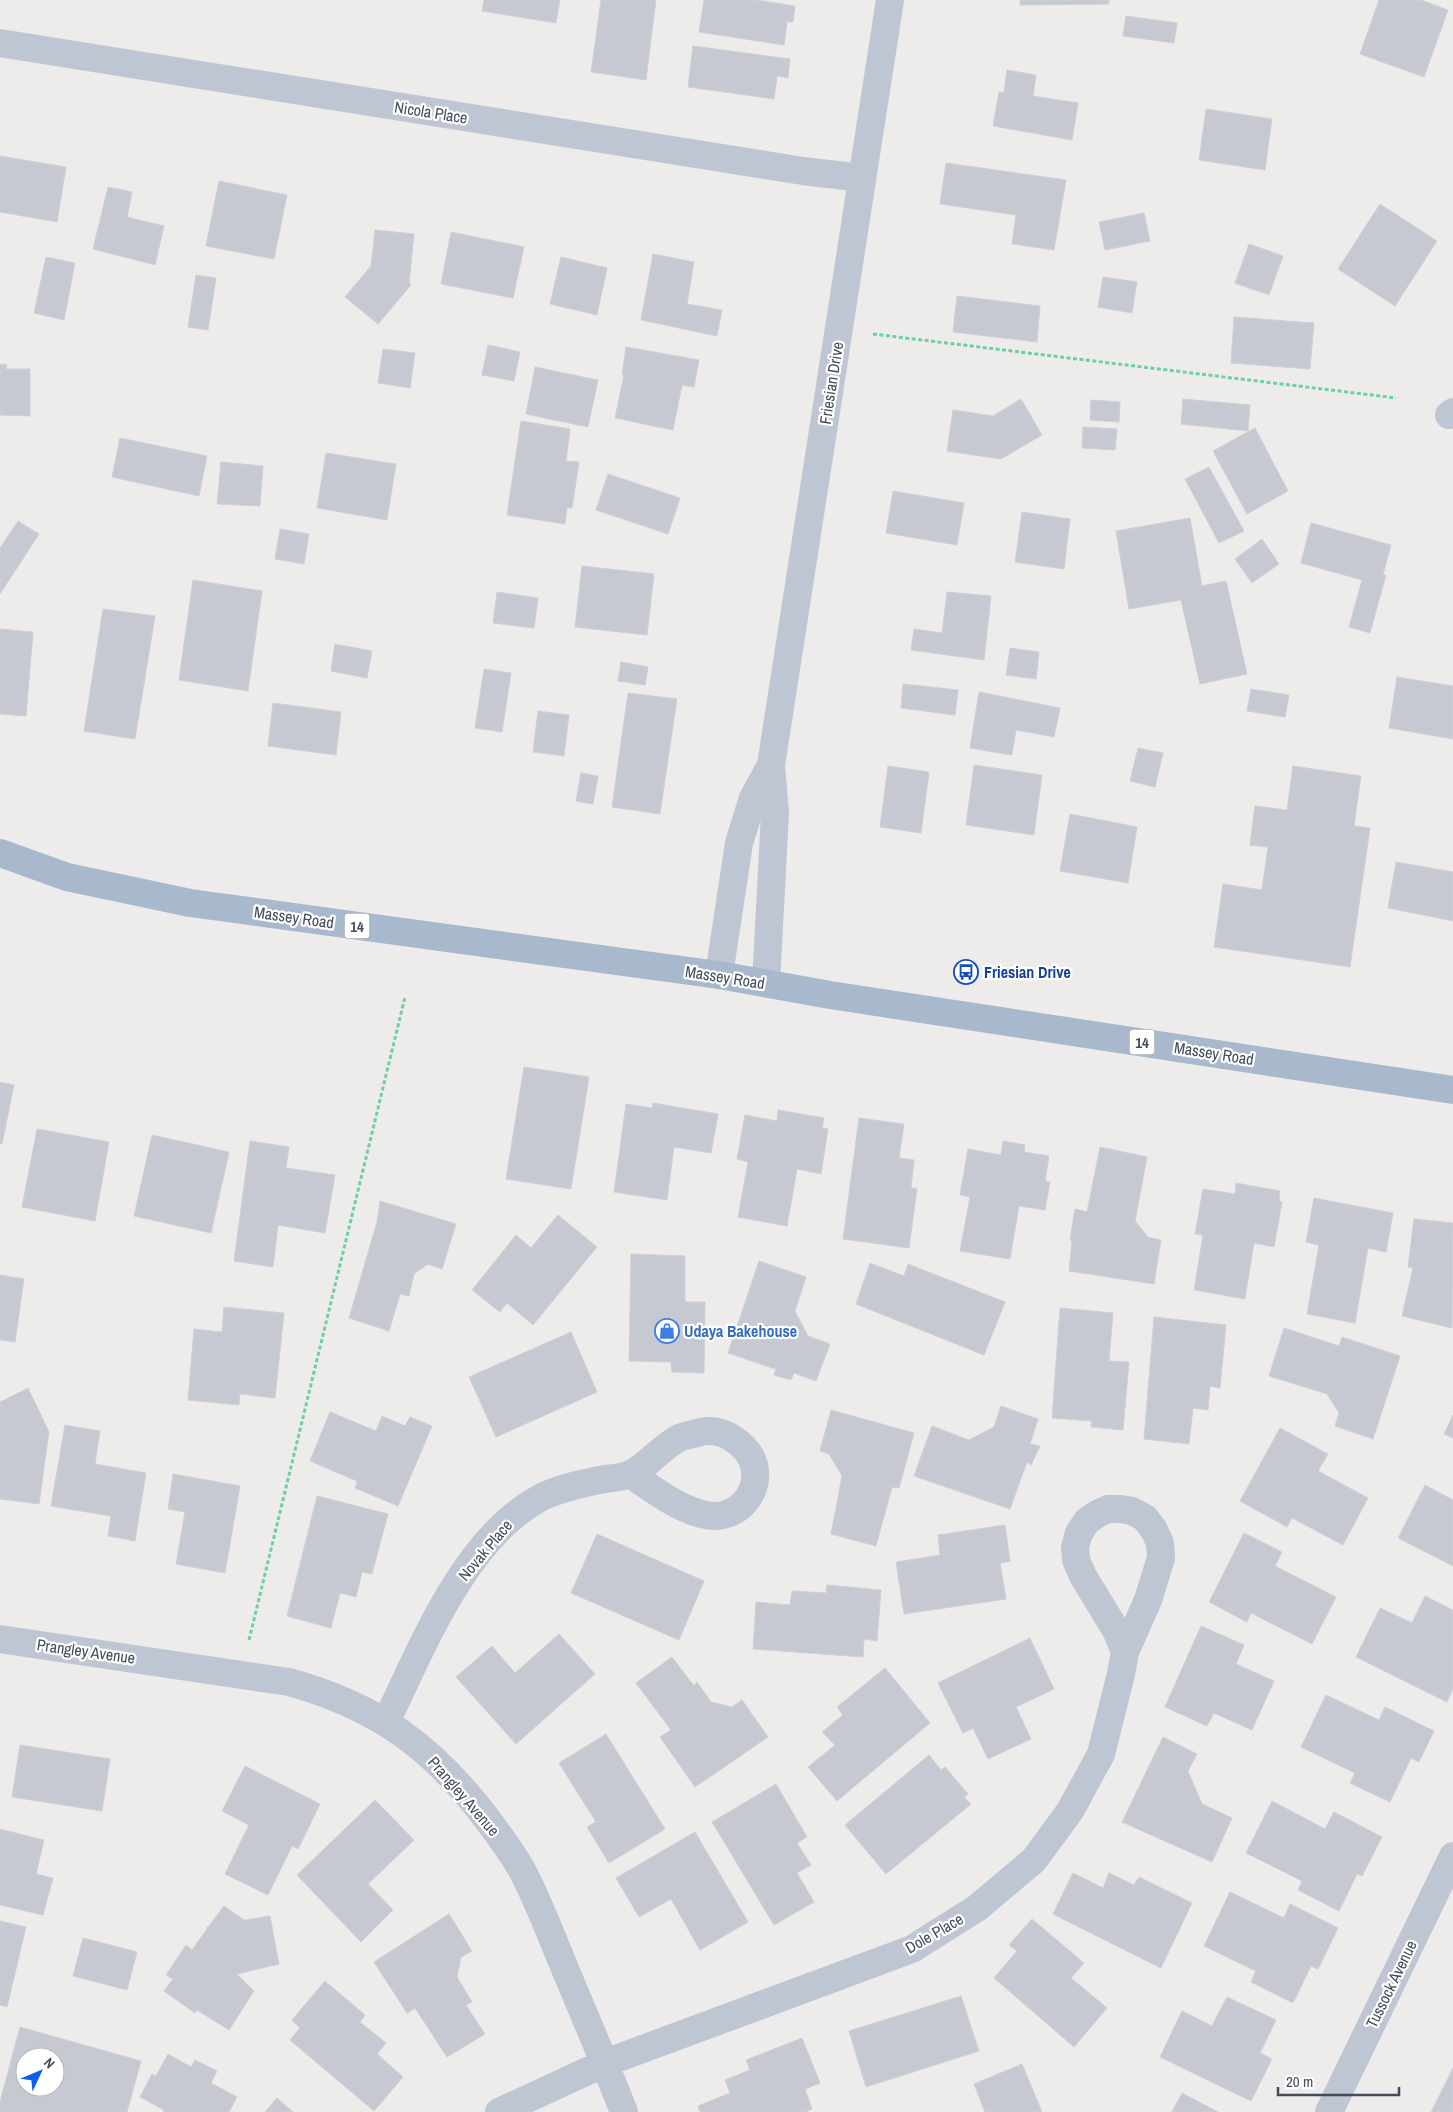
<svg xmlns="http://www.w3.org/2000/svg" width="1453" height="2112" viewBox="0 0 1453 2112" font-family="'Archivo Narrow',sans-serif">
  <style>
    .building { fill: #c6c9d2; stroke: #ced0d8; fill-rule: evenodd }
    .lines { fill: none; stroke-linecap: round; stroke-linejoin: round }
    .path { stroke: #6ad1a5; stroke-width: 3; stroke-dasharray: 4 2.5; stroke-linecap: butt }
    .minor { stroke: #bdc6d2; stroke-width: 28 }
    .tertiary { stroke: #bdc6d2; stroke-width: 28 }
    .primary { stroke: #a8b8cd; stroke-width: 28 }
    .labels { text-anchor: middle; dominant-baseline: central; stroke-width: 4.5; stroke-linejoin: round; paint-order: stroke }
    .shield { fill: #fff; stroke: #7b828b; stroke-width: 1 }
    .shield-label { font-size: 15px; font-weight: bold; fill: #424d59 }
    .street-label { font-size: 16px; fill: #424d59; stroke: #fff }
    .transit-label { font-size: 16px; font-weight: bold; fill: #164399; stroke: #fff; text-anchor: start }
    .shop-label { font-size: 16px; font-weight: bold; fill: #366cbe; stroke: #fff; text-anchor: start }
  </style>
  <rect width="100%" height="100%" fill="#eeebeb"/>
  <!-- building -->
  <path class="building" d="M484,0H560L556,23L482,11Z
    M601,0H656L646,80L591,72Z
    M704,0H756L795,6L793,22H787L784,45L699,32Z
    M1020,0H1109V4L1020,5Z
    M1379,0H1421L1448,10L1424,77L1360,54Z
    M1126,16L1177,23L1174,43L1123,36Z
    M693,46L790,59L788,78L777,76L774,99L688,87Z
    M1007,70L1036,75L1033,96L1078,103L1072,140L993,126L999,92L1004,93Z
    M1206,109L1272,119L1265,170L1199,160Z
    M0,156L66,167L57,222L0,212Z
    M946,163L1066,180L1054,250L1012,244L1016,215L940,204Z
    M219,181L287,195L274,259L206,246Z
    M108,187L132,192L127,217L164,226L155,265L93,249Z
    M1380,204L1437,241L1395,306L1338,269Z
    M1144,213L1150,241L1105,250L1099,222Z
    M375,230L414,234L409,284L411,285L378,324L345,297L371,266Z
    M451,232L524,247L513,298L441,284Z
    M1249,244L1283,256L1269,295L1235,283Z
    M653,254L694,262L687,304L722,310L717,336L641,320Z
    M46,257L75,263L64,320L34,313Z
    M561,257L607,268L597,315L550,304Z
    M196,275L216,278L208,330L188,327Z
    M1103,277L1137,282L1132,313L1098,307Z
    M957,296L1040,306L1037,342L953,332Z
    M1234,317L1314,323L1310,369L1231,363Z
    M488,345L520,352L514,381L482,375Z
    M626,347L699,360L694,387L682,385L673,430L615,418L624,375H622Z
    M383,349L415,353L410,388L378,383Z
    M0,364L7,365L6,369H30V416L0,415Z
    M535,367L598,380L588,427L526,414Z
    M1021,399L1042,435L1001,459L947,451L953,410L993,416Z
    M1183,399L1250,405L1248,431L1181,424Z
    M1091,400L1120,402L1119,422L1090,420Z
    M521,421L570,429L566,461L579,462L572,508H567L565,524L507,515Z
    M1083,427L1117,429L1115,450L1082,448Z
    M1255,428L1288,491L1247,514L1213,451Z
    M120,438L207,456L199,496L112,477Z
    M326,453L396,464L387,520L317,508Z
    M221,462L263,466L260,506L217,504Z
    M1209,467L1244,531L1219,543L1185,479Z
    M608,474L680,498L668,534L596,510Z
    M893,491L964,503L957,545L886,533Z
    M1022,512L1070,519L1064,569L1015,562Z
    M1190,518L1202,586L1226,581L1247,674L1200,684L1181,600L1129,609L1116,531Z
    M18,521L39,534L0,594V548Z
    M1311,523L1391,545L1383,575H1386L1370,633L1349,627L1362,580L1301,563Z
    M280,529L309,534L304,564L275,559Z
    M1262,539L1279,564L1252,583L1235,559Z
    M582,566L654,574L647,635L575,627Z
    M193,580L262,591L248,691L179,680Z
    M497,592L538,598L534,628L493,623Z
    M947,592L991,596L984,660L911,650L914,629L942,633Z
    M103,609L155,616L135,739L84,731Z
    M0,629L33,632L26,716L0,714Z
    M335,644L372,651L367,678L331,671Z
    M1010,648L1039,652L1036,679L1006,675Z
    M621,662L648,667L645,685L618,681Z
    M484,669L511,673L502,732L475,728Z
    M1397,677L1453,686V739L1389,728Z
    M903,684L958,690L955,715L901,708Z
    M1251,689L1289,695L1285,717L1247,711Z
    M979,692L1060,708L1054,737L1016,730L1012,755L970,748Z
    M628,693L677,699L660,814L612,807Z
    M273,703L341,712L336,755L268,746Z
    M538,711L569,715L564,756L533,752Z
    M1138,748L1163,753L1155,787L1130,781Z
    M974,765L1042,775L1034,835L966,825Z
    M888,766L929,772L921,833L880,827Z
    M1293,766L1361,776L1354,826L1370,828L1350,967L1214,947L1223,884L1262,890L1268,847L1250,845L1255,806L1287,810Z
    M581,773L598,776L593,804L576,801Z
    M1070,814L1137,827L1128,883L1060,871Z
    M1396,862L1453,872V921L1388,908Z
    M524,1067L589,1077L571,1189L506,1179Z
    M0,1082L14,1085L2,1144L0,1143Z
    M653,1103L718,1114L711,1153L674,1147L667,1200L614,1192L626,1104L652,1108Z
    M778,1110L824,1118L822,1128L828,1129L821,1174L797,1169L787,1226L738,1217L748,1162L737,1159L745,1115L777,1121Z
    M859,1118L904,1124L899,1158L914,1160L911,1188L917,1189L909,1248L843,1239Z
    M37,1129L109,1142L95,1221L22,1207Z
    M152,1135L229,1152L211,1233L134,1216Z
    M250,1141L289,1147L286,1168L335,1175L325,1233L278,1225L273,1267L234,1261Z
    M1003,1141L1025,1145L1024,1152L1049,1156L1045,1181L1050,1182L1045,1210L1019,1206L1010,1259L960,1251L970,1197L960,1195L968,1149L1001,1155Z
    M1100,1147L1147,1157L1135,1221L1148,1237L1161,1240L1154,1284L1069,1271L1072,1241L1070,1240L1075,1209L1087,1212Z
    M1236,1183L1280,1191L1279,1201L1282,1202L1274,1247L1254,1243L1245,1299L1194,1290L1203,1235L1195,1234L1203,1189L1235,1194Z
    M1314,1198L1393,1213L1386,1252L1368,1248L1355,1323L1307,1314L1319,1245L1306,1242Z
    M380,1201L456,1224L442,1269L428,1264L414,1274L409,1296L400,1294L389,1331L349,1318L377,1222Z
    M558,1215L597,1247L533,1325L507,1303L500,1312L472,1290L516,1235L531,1248Z
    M1414,1219L1453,1223L1452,1328L1402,1316L1413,1268L1408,1267Z
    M631,1254L685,1256V1302H705L704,1373L672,1372L671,1362L629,1361Z
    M759,1261L806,1277L795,1311L808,1336L830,1344L816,1381L794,1373L791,1380L774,1375L777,1366H776L775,1369L728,1353Z
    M870,1263L904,1276L908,1264L1005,1302L984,1355L856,1304Z
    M0,1275L24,1279L15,1342L0,1340Z
    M224,1307L284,1313L275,1398L240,1394L239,1405L188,1400L194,1329L222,1332Z
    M1060,1308L1113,1313L1109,1361L1129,1362L1123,1430L1091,1427L1092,1421L1052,1418Z
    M1154,1317L1226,1325L1220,1388L1210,1386L1208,1410L1193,1408L1189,1444L1144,1439Z
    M1284,1328L1339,1346L1342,1337L1400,1356L1373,1439L1335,1426L1339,1413L1327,1394L1269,1376Z
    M571,1332L597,1392L496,1437L469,1377Z
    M28,1388L49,1432L39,1504L0,1499V1402Z
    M1001,1406L1038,1419L1030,1444L1040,1446L1031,1465L1027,1462L1010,1509L914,1476L932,1426L969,1440L994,1427Z
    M831,1410L914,1433L899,1488L892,1487L876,1546L831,1534L842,1476L829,1454L820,1451Z
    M330,1412L376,1431L382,1416L405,1426L410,1417L432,1426L398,1506L355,1488L357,1481L310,1461Z
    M1453,1415V1438L1444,1434Z
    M65,1425L100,1431L95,1464L146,1473L135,1541L108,1536L111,1516L51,1506Z
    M1280,1428L1328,1454L1318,1471L1368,1498L1343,1545L1292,1518L1287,1527L1240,1501Z
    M173,1474L240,1486L225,1573L176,1564L185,1512L168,1509Z
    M1425,1485L1453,1500V1566L1398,1538Z
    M317,1496L388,1514L372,1574L362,1572L356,1597L340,1593L331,1628L287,1616Z
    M1005,1525L1010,1561L1000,1563L1006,1599L904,1614L896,1562L940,1555L938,1535Z
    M1244,1533L1282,1552L1275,1566L1336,1597L1312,1644L1251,1613L1247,1622L1209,1602Z
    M597,1534L704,1581L679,1640L571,1593Z
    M827,1585L881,1590L877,1641L864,1639L863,1657L753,1649L756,1602L790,1605L792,1591L826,1593Z
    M1425,1596L1453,1610V1689L1447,1702L1356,1657L1380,1608L1412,1623Z
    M1201,1626L1244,1645L1236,1664L1274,1681L1252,1730L1214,1713L1207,1726L1165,1707Z
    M559,1634L595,1674L516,1744L456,1677L492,1646L515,1673Z
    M1030,1638L1054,1689L1016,1707L1031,1739L988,1759L973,1728L963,1733L938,1683Z
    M672,1657L694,1686L697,1682L711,1702L732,1707L742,1700L768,1737L695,1787L660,1737L671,1730L636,1683Z
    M885,1668L930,1723L837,1801L808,1767L835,1745L822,1732L843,1715L837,1707Z
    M1326,1695L1379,1720L1385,1707L1434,1731L1419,1762L1411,1758L1390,1802L1350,1783L1355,1773L1301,1747Z
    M606,1734L665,1829L609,1863L587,1827L596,1822L559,1763Z
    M1163,1737L1197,1754L1188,1771L1202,1804L1232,1818L1212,1862L1122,1822Z
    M20,1745L110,1759L102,1811L12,1797Z
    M929,1755L941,1770L945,1767L968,1794L964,1797L971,1804L886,1874L845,1825Z
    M245,1766L320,1804L298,1849L292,1846L268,1895L225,1874L249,1825L222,1811Z
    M776,1784L807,1837L797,1843L811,1865L797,1873L814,1902L774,1925L712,1822Z
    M375,1800L414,1840L368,1884L393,1910L361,1942L297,1875Z
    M1272,1801L1325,1829L1334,1812L1382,1837L1362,1876L1357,1874L1339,1911L1298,1890L1302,1881L1246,1853Z
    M0,1829L44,1840L36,1874L53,1878L43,1915L0,1905Z
    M695,1832L748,1922L700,1950L671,1899L639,1917L616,1878Z
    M1073,1873L1103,1888L1109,1873L1134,1885L1139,1877L1192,1903L1161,1968L1053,1914Z
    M1230,1892L1284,1918L1290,1904L1338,1928L1318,1969L1311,1966L1293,2003L1251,1982L1256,1971L1204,1946Z
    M224,1906L244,1920L270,1916L279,1964L237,1974L254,1991L229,2030L197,2010L195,2013L164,1991L173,1979L166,1975L186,1945L192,1950L207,1929V1927L209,1926Z
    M449,1914L472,1951L461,1957L457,1977L472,2002L466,2005L485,2034L447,2057L415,2008L407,2013L374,1962Z
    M1032,1919L1084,1963L1071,1978L1107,2008L1074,2047L994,1978L1017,1951L1009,1945Z
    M0,1921L26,1927L7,2007L0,2005Z
    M83,1938L137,1952L127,1990L73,1976Z
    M325,1981L365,2015L360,2022L386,2043L377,2054L403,2077L374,2111L290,2040L300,2028L292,2020Z
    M961,1996L979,2051L866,2087L849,2031Z
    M1227,1997L1276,2020L1260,2053L1272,2059L1251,2101L1160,2057L1182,2011L1212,2026Z
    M20,2027L141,2061L127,2112H0V2102ZM25,2057H55V2087H25Z
    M802,2038L820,2083L805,2089L812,2109L806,2112H700L698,2106L730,2093L725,2080L750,2070L746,2060Z
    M168,2054L191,2067L195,2060L217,2071L211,2083L237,2097L229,2112H163L164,2110L140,2097L152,2074L156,2076Z
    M1022,2064L1042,2112H985L974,2084Z
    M1453,2068V2112H1431Z
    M1182,2093L1218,2112H1172Z
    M277,2098L293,2112H265Z"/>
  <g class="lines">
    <!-- path -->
    <path class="path" d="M873,334L1396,398
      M249,1640L405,997"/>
    <!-- minor -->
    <path class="minor" d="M0,43L803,171L862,178
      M1449,415L1453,412
      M0,1639L289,1682C376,1706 432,1746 487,1819C501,1838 516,1857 526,1878C542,1910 554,1943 568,1976C587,2021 606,2066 624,2112
      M386,1722C422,1648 464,1539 540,1498C559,1488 584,1483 605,1479C613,1478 624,1477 631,1474C648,1465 662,1447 679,1438C686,1435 694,1434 701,1432C722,1427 748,1444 754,1465C761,1495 735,1521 706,1515C679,1510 653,1489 630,1474
      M499,2112L605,2063L912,1949L977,1908L1034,1860L1070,1811L1101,1754L1121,1674L1125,1652L1148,1600L1161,1558L1160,1543L1154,1530L1145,1518L1132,1511L1121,1509H1108L1097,1514L1087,1521L1079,1533L1075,1547L1076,1560L1083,1576L1117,1632L1125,1652
      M1329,2112L1453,1856"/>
    <!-- tertiary -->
    <path class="tertiary" d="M719,975L739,843L753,798L771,765
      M766,983L775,813L771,765L890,0"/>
    <!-- primary -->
    <path class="primary" d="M0,853L67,877L190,903L719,975L830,995L1453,1090"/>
  </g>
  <!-- icons -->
  <defs>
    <symbol id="bus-ring" viewBox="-11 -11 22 22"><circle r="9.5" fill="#fff" stroke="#1a4fb4" stroke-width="1.5"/><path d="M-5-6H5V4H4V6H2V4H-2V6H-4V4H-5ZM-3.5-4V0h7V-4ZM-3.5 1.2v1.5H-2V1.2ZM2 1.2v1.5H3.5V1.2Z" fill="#1a4fb4"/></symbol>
    <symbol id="shop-ring" viewBox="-11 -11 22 22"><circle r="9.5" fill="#fff" stroke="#3f7fe0" stroke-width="1.5"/><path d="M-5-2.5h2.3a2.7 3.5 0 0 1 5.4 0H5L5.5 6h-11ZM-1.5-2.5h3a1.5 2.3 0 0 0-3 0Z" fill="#3f7fe0"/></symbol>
  </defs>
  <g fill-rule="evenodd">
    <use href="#bus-ring" x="952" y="958" width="28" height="28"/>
    <use href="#shop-ring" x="653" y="1317" width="28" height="28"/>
  </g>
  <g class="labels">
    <!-- shield labels -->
    <g class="shield">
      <rect x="344.5" y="913.5" width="25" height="25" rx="4"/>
      <rect x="1129.5" y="1029.5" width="25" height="25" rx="4"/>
    </g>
    <g class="shield-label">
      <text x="357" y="926">14</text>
      <text x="1142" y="1042">14</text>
    </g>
    <!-- street labels -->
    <g class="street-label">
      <text transform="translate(431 112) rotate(9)">Nicola Place</text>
      <text transform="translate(831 383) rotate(-81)">Friesian Drive</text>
      <text transform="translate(294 917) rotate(8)">Massey Road</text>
      <text transform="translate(725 977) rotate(9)">Massey Road</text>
      <text transform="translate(1214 1053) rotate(9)">Massey Road</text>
      <text transform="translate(485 1550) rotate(-50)">Novak Place</text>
      <text transform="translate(86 1651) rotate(8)">Prangley Avenue</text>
      <text transform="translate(464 1796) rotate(49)">Prangley Avenue</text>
      <text transform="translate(934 1933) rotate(-30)">Dole Place</text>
      <text transform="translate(1391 1984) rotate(-64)">Tussock Avenue</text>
    </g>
    <!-- transit labels -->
    <g class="transit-label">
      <text x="984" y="972">Friesian Drive</text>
    </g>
    <!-- shop labels -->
    <g class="shop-label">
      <text x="684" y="1331">Udaya Bakehouse</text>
    </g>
  </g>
  <!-- north arrow -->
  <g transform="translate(40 2072) rotate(46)"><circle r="24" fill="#ffffff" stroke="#b3b8bd"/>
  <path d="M0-4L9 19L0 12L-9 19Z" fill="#0d5de6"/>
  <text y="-8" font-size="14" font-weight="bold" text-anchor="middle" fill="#424d59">N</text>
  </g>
  <!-- scale -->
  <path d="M1278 2087v8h121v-8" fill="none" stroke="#424d59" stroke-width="2.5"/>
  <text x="1286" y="2087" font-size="15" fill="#424d59" stroke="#ffffff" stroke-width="4" paint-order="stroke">20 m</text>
</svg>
